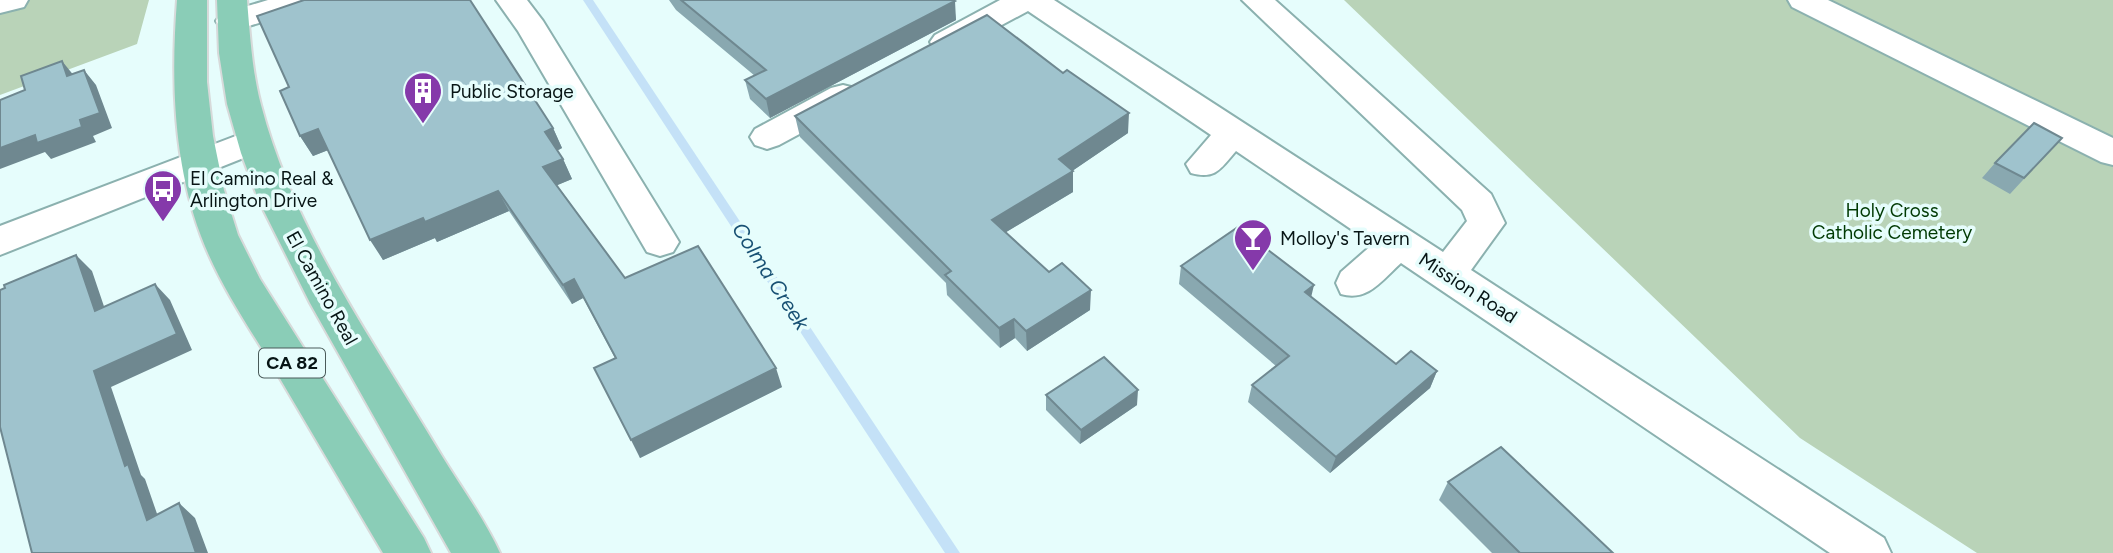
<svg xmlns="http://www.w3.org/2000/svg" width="2113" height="553" viewBox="0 0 2113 553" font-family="Figtree,sans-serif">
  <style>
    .green { fill: #b9d3b8 }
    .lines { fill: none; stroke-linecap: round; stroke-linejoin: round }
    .stream { fill: #c4e1f7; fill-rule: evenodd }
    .minor-casing { stroke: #8bb1af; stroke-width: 4 }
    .major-casing { stroke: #d7dada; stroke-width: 4 }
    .minor { fill: #fff; fill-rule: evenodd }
    .major { fill: #8acdb7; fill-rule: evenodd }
    .wall { fill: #89a8b0 }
    .shaded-wall { fill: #6f8890 }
    .building { fill: #9fc3cd; stroke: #6f8890; stroke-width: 2 }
    .labels { text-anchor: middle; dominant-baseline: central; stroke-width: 7; stroke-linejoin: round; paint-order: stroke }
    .shield { fill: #e6fdfc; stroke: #4a5b5a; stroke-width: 2 }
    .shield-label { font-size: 18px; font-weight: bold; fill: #071515 }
    .poi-label { font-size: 19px; fill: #071515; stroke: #e6fdfc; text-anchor: start }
    .park-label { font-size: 19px; fill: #003a03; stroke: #e6fdfc }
    .street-label { font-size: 19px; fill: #071515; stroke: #e6fdfc }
    .water-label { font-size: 21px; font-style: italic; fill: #195174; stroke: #e6fdfc }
  </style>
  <rect width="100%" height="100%" fill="#e6fdfc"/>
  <!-- green -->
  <path class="green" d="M0,0H149L137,44L0,95Z
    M1344,0H2113V553H1977L1800,438Z"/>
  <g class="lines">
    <!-- stream -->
    <path class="stream" d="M583,0H593L960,553H945Z"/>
    <defs>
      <path id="minor" d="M0,0H28L24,7L0,13Z
        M268,0H316L312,7L232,31L221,28L216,21L221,14Z
        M496,0H527L543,21L673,232L679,242L673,252L660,256L647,252L518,31Z
        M1000,0H1054L1443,252L1467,221L1462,210L1242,0H1275L1491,194L1505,223L1471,270L1884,538L1891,553H1830L1401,263C1382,280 1368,302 1341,294L1336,283L1341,272L1373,244L1236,151C1221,168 1216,180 1191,173L1186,164L1211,135L1028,11L957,49L946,52L935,49L930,42L935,35Z
        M1788,0H1828L2113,138V165L2101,162L1792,7Z
        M843,85L855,88L860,96L855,104L779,145L767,149L755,145L750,137L755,129L831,88Z
        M254,129L266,133L271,141L266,149L0,255V226Z"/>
      <path id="major" d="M177,0H207V82L213,136L224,190L238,235L260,279L424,538L431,553H383C347,492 311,431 275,370C249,327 219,284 201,236C173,161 171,78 177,0Z
        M217,0H247C250,35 252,71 261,105C294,232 374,342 440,453C460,486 484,518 500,553H451L310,303L259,201L241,153L227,104L219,53Z"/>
    </defs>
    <!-- minor casing -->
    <use href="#minor" class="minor-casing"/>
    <!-- major casing -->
    <use href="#major" class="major-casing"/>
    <!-- minor -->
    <use href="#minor" class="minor"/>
    <!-- major -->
    <use href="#major" class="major"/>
  </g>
  <!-- wall -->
  <path class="wall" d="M669,0H953L956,20L770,118L750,99L745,80L755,76L676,10Z
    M795,116L1128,133L1072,171L1073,192L1006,232L1090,310L1027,351L1015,338L1000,348L947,295L946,283L800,137Z
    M553,128L562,148L557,151L563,159L572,179L557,185L625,278L782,387L640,458L615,358L583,298L572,304L509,211L437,242L435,238L383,260L328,150L313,156L300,136Z
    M2048,153L2010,194L1982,178L1995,163Z
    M1181,266L1311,297L1396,364L1437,371L1430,388L1330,473L1248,402L1252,385L1276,366L1179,284Z
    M1046,395L1137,405L1080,444L1046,410Z
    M1448,482L1613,553H1492L1439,500Z"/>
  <!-- shaded-wall -->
  <path class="shaded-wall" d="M955,1L956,20L770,118L766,99Z
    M62,61L75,77L67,76Z
    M84,70L96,85L112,128L93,136L96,142L51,159L45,152L0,169V148L35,135Z
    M1129,113L1128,133L1059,180V159Z
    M553,128L562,148L554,152L545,132Z
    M318,129L331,149L313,156L300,136Z
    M563,159L572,179L553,187L543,167Z
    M1073,171V192L993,240L992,220Z
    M498,191L509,211L437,242L435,238L383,260L370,240L423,218Z
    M76,255L92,271L111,327L95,311Z
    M574,279L583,298L572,304L563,285Z
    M155,284L170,300L192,350L111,387L141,475L145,479L164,534L147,520L125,466L94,371Z
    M1314,285L1310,302L1305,292Z
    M1091,290L1090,310L1027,351L1026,331Z
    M1014,319L1015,338L1000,348L999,328Z
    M776,368L782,387L640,458L631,440Z
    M1437,371L1430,388L1330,473L1336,457Z
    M1138,390L1137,405L1080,444L1081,430Z
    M179,503L195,518L208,553H196Z"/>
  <!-- building -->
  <path class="building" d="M304,0H470L553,128L545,132L563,159L543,167L625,278L698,246L776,368L631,440L594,368L616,358L574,279L563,285L498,191L425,222L423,218L370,240L318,129L300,136L280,91L289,87L257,16Z
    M681,0H953L955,1L766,99L745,80L766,70Z
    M987,15L1063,73L1067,70L1129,113L1059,159L1073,171L992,220L1049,272L1062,263L1091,290L1026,331L1014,319L999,328L945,275L951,271L795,116Z
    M62,61L67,76L84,70L100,113L80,120L82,127L37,143L35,135L0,148V100L25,90L21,76Z
    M2034,123L2062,138L2024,178L1995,163Z
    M1238,227L1314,285L1305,292L1396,364L1411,351L1437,371L1336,457L1252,385L1289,356L1181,266Z
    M76,255L95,311L155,284L177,334L94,371L125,466L128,464L147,520L179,503L196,553H32L0,427V290L5,288L4,285Z
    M1104,357L1138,390L1081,430L1046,395Z
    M1501,447L1613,553H1520L1448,482Z"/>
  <!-- icons -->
  <defs>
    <symbol id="building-pin" viewBox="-11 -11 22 30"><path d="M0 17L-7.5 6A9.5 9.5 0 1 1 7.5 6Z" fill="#8539aa" stroke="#e6fdfc"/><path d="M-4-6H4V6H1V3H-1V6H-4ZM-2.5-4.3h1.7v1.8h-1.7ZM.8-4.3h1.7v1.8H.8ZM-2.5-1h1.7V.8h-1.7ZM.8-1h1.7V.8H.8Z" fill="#fff"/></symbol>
    <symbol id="bus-pin" viewBox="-11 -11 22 30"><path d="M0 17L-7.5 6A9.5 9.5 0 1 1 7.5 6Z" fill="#8539aa" stroke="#e6fdfc"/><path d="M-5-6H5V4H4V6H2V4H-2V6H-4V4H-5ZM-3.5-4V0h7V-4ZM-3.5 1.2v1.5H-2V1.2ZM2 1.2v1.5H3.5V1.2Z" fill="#fff"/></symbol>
    <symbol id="bar-pin" viewBox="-11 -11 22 30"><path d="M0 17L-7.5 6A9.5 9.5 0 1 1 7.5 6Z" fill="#8539aa" stroke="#e6fdfc"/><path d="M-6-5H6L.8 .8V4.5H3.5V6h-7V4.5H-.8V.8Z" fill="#fff"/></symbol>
  </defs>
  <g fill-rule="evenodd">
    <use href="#building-pin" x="401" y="69" width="44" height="60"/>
    <use href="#bus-pin" x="141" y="167" width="44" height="60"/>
    <use href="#bar-pin" x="1231" y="216" width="44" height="60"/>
  </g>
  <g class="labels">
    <!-- shield labels -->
    <rect class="shield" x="259" y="348.5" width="66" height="29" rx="5"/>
    <g class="shield-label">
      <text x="292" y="363">CA 82</text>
    </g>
    <!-- poi labels -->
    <g class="poi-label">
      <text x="450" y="91">Public Storage</text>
      <text x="190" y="178">El Camino Real &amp;<tspan x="190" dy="22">Arlington Drive</tspan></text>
      <text x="1280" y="238">Molloy's Tavern</text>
    </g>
    <!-- park labels -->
    <g class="park-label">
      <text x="1892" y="210">Holy Cross<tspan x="1892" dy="22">Catholic Cemetery</tspan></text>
    </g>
    <!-- street labels -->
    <g class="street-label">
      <text transform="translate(322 288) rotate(61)">El Camino Real</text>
      <text transform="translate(1468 288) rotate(33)">Mission Road</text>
    </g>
    <!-- water labels -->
    <g class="water-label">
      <text transform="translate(771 276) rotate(57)">Colma Creek</text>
    </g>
  </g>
</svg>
